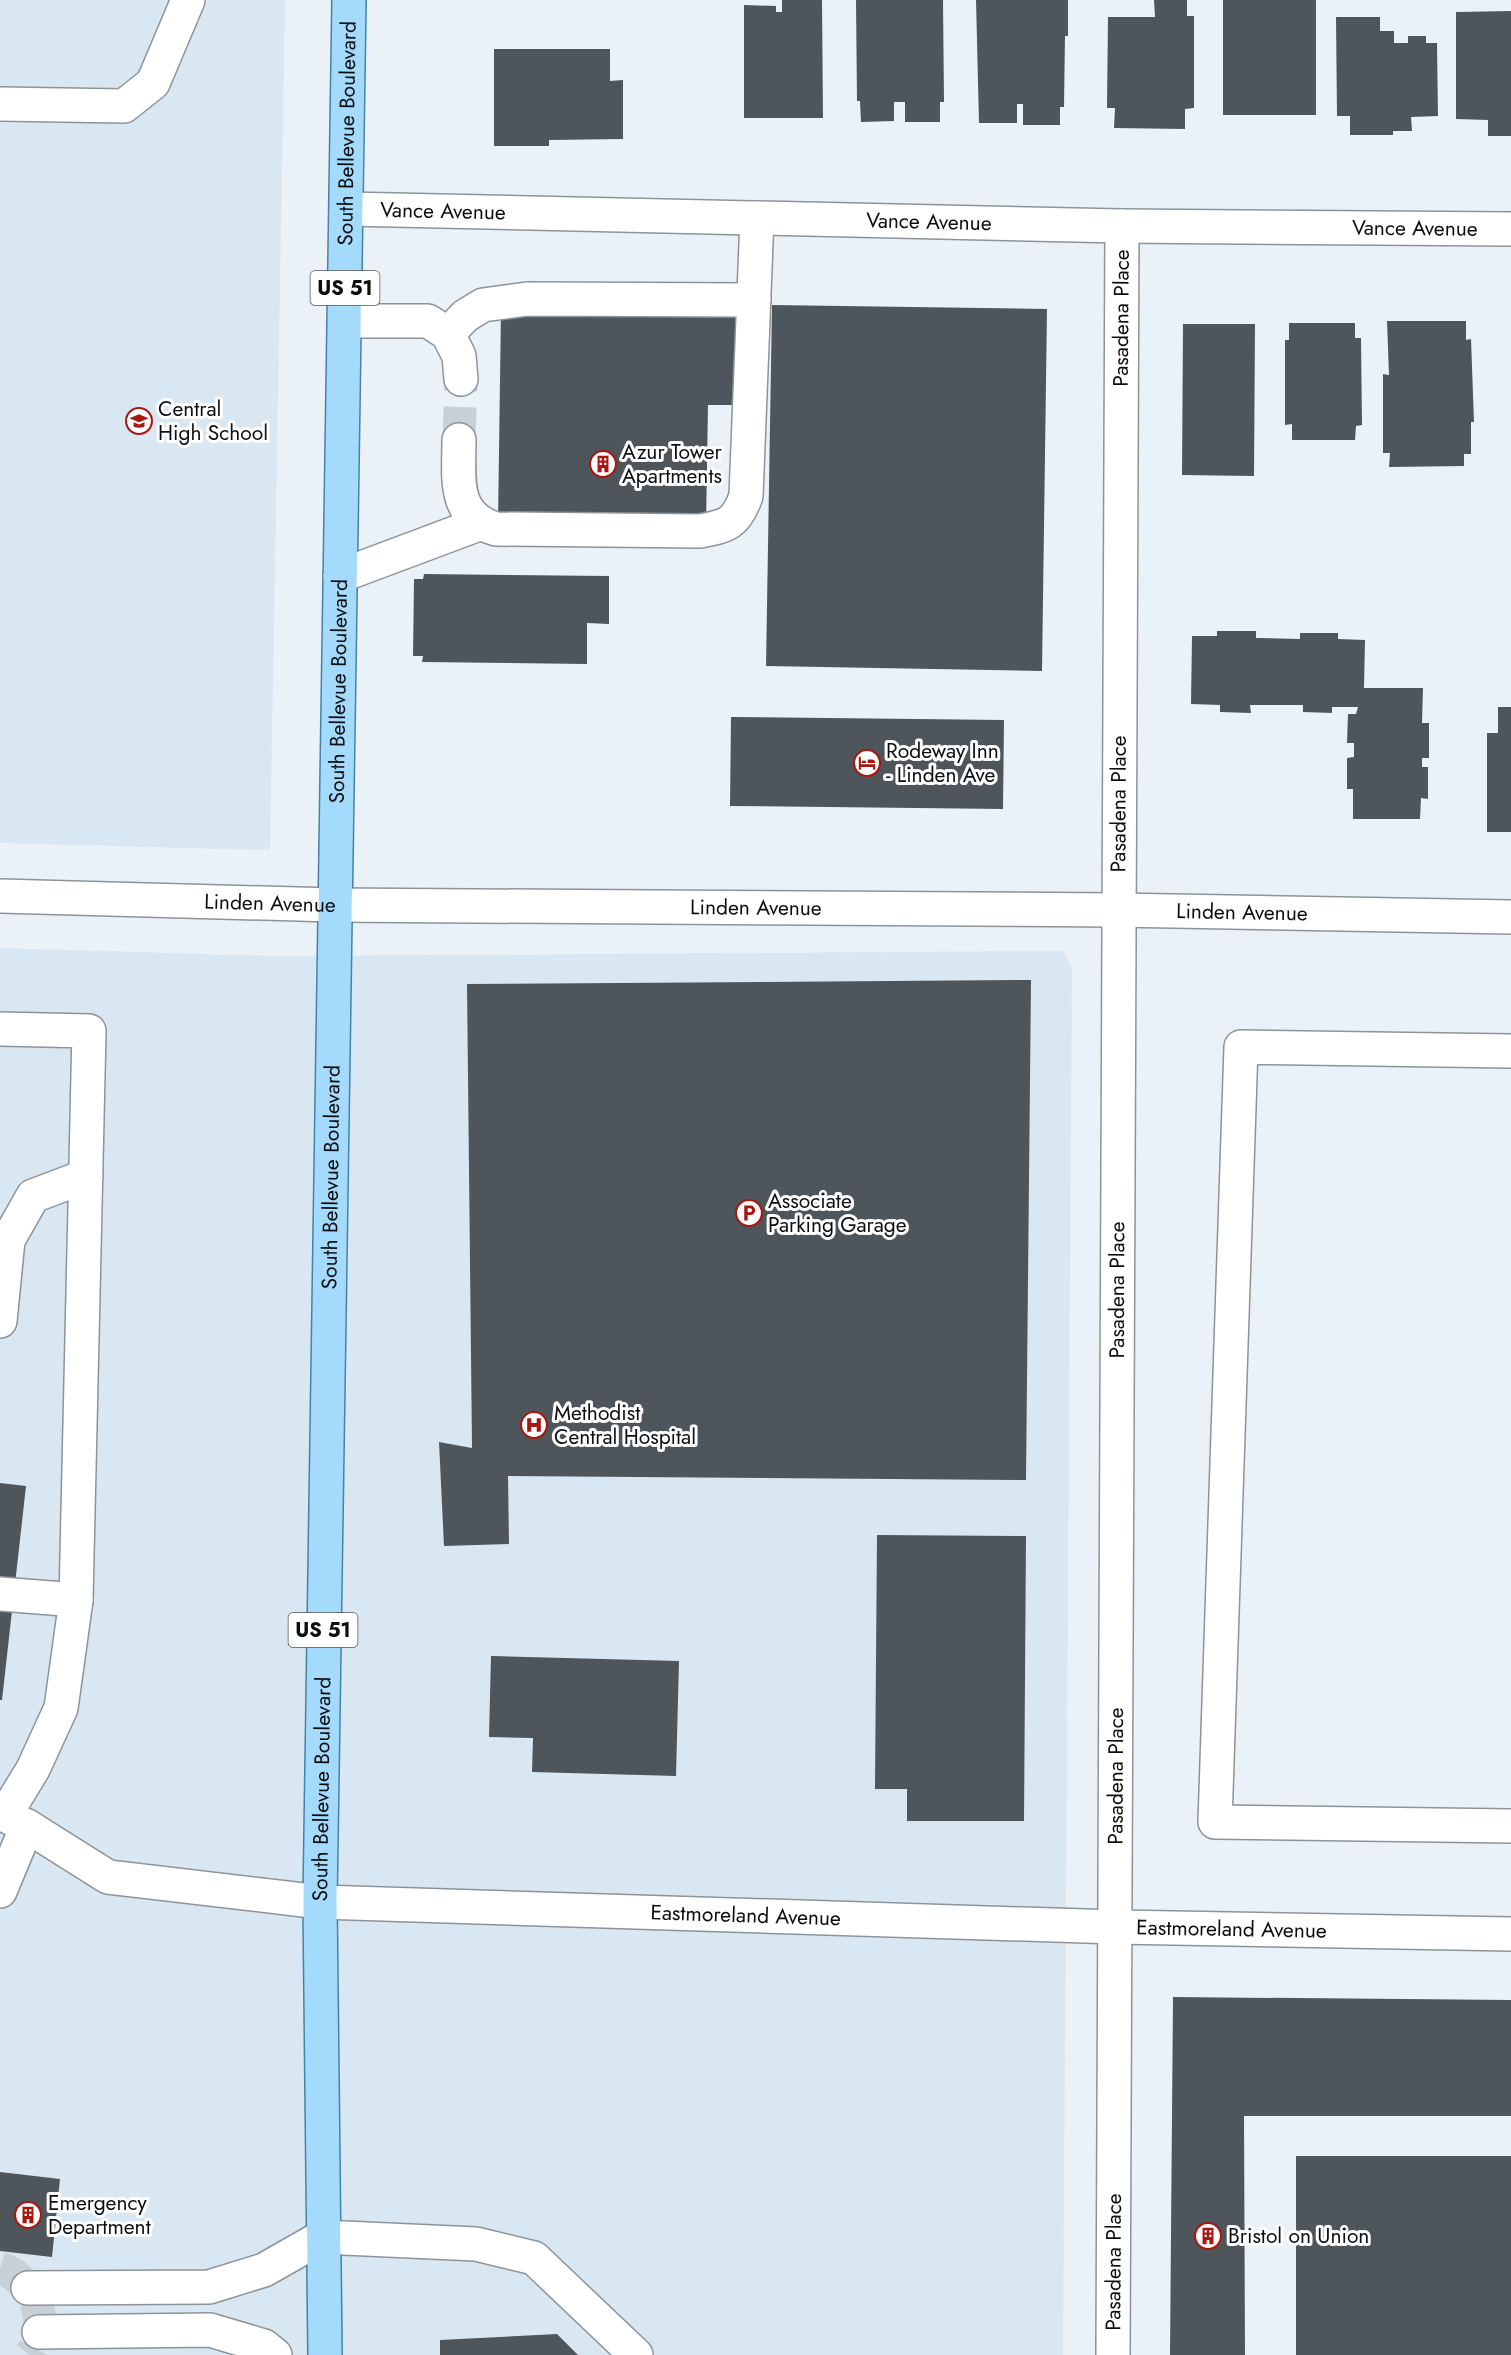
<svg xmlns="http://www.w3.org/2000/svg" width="1511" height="2355" viewBox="0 0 1511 2355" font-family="Jost,sans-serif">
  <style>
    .built { fill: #d8e7f2 }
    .building { fill: #4f565b }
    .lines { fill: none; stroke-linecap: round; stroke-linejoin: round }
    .minor-tunnel { stroke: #c9d0d5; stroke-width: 33; stroke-dasharray: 33 16; stroke-linecap: butt }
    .minor-casing { stroke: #8c949a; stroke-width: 36 }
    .major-casing { stroke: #4782a8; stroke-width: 36 }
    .minor { stroke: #fff; stroke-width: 33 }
    .major { stroke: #a4dafc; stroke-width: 33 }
    .labels { text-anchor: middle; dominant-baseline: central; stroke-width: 6; stroke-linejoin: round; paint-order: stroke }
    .shield { fill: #fefefe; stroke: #545657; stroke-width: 1.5 }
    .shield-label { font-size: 20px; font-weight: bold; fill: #0b0e10 }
    .street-label { font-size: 21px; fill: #0b0e10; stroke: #fefefe }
    .poi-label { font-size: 21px; fill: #0b0e10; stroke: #fefefe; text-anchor: start }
  </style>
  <rect width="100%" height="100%" fill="#eaf2f8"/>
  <!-- built -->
  <path class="built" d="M0,0H285L270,850L0,843Z
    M0,948L276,956L1063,951L1072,968L1063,2355H0Z"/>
  <!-- building -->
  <path class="building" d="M782,0H822L823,118H744V5L776,6V12H782Z
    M856,0H943L944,102H940V122H905V102H894V121L861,122L860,101H857Z
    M976,0H1068V36H1065L1064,107H1060V125H1023V104H1017V123H979Z
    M1154,0H1187V16H1194V108L1185,109V129L1114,128L1115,108H1107L1108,17H1155Z
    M1223,0H1316V115H1223Z
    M1511,11V136H1488V120L1456,119V12Z
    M1336,17H1380V31H1394V43H1408V36H1426V43H1437L1438,116L1411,117L1412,131H1393V135H1350V116H1337Z
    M494,49H610V81L623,80V139L549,140V146H494Z
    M772,305L1047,309L1042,671L766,666Z
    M501,309L741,312L739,405H708L706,525L498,523Z
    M1387,321H1466V340L1471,339L1474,422H1471V454H1464V466L1389,467L1390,453H1383V374L1389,375Z
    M1289,323H1355V338H1361L1362,425L1356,426L1355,440H1292V424L1285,425V340H1289Z
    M1183,324H1255L1254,476L1182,475Z
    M424,574L609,576V624L587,623V664L422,662L423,656H413L414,579H423Z
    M1217,631H1256V638L1300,639V633H1338V639L1365,640L1364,688H1423L1422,723H1429V758H1422V767H1428V799L1421,798L1420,819H1353V789H1347V758L1354,757V743H1347L1348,714H1356L1358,707H1332V713L1303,712V705H1250L1251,713L1220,712V705L1191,704L1192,636H1217Z
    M1498,707H1511V832H1487V733H1498Z
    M731,717L1004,720L1003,809L730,806Z
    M1031,980L1026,1480L508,1476L509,1544L444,1546L439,1442L472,1448L467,984Z
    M0,1483L26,1486L2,1700H0Z
    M877,1535L1026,1536L1024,1821H907V1789H875Z
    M491,1656L679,1661L676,1776L532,1772L533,1738L489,1737Z
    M1173,1997L1511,2000V2116H1244L1245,2355H1170Z
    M1296,2156H1511V2355H1296Z
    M0,2172L60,2179L52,2257L0,2251Z
    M557,2334L578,2355H440V2340Z"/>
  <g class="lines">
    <!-- minor-tunnel -->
    <path class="minor-tunnel" d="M459,440L461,379
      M0,2268C34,2279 53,2325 30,2355"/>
    <defs>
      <g id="minor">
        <path d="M0,104L124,106L153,83L188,0"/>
        <path id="s1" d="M347,209L1122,226L1511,229"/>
        <path d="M345,321H428L448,334L459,356L461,379"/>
        <path d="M448,334L465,316L483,305L527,299L754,300"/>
        <path d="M459,440C459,478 452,516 496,529L700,531C727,526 736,524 746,496L757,218"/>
        <path d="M340,576L479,524"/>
        <path id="s2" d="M0,896L333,905L1116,910L1511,917"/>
        <path d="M0,1029L89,1031L76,1600L61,1708L33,1769L5,1815"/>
        <path d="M1511,1051L1241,1047L1215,1822L1511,1826"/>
        <path d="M0,1321L8,1240L33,1196L86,1176"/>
        <path d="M0,1594L76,1600"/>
        <path id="s3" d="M0,1813L27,1826L108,1877L320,1902L1116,1927L1511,1934"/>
        <path d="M0,1891L27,1826"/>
        <path d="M28,2288L209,2287L264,2270L322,2237L476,2244L534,2258L636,2355"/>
        <path d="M39,2332L210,2330L264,2346L275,2355"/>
        <path id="s4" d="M1113,2355C1118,1645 1116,935 1122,226"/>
      </g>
      <g id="major">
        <path id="s5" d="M325,2355L320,1902L349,0"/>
      </g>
    </defs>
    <!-- minor casing -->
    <use href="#minor" class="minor-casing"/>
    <!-- major casing -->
    <use href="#major" class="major-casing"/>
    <!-- minor -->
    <use href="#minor" class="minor"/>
    <!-- major -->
    <use href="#major" class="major"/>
  </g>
  <!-- icons -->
  <defs>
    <symbol id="school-ring" viewBox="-11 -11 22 22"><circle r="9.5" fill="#fefefe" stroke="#a8160f" stroke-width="1.5"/><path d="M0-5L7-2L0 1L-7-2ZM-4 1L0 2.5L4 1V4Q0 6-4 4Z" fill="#a8160f"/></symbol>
    <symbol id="building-ring" viewBox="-11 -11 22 22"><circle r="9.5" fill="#fefefe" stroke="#a8160f" stroke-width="1.5"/><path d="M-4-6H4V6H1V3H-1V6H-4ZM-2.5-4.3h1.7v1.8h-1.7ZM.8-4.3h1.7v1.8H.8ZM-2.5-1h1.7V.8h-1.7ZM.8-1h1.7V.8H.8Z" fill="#a8160f"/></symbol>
    <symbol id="hotel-ring" viewBox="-11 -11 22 22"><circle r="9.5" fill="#fefefe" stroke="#a8160f" stroke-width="1.5"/><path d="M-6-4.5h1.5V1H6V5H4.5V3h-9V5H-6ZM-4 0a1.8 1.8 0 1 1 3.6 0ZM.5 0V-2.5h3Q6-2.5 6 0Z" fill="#a8160f"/></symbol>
    <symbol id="parking-ring" viewBox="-11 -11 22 22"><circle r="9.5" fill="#fefefe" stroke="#a8160f" stroke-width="1.5"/><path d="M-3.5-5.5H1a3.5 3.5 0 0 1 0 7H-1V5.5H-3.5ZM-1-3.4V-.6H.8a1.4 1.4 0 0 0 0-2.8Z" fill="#a8160f"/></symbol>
    <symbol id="hospital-ring" viewBox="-11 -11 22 22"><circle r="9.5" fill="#fefefe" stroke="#a8160f" stroke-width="1.5"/><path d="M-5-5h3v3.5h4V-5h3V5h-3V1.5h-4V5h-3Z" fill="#a8160f"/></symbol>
  </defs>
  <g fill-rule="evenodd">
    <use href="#school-ring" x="124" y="406" width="30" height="30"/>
    <use href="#building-ring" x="588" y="449" width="30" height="30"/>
    <use href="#hotel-ring" x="852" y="748" width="30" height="30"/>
    <use href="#parking-ring" x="734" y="1198" width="30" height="30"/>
    <use href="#hospital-ring" x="519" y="1410" width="30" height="30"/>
    <use href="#building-ring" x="13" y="2200" width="30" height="30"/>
    <use href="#building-ring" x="1193" y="2221" width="30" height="30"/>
  </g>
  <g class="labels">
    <!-- shield labels -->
    <g class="shield">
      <rect x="310.5" y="271" width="69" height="34" rx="4.5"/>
      <rect x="288.5" y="1613" width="69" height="34" rx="4.5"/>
    </g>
    <g class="shield-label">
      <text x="345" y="288">US 51</text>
      <text x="323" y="1630">US 51</text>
    </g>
    <!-- street labels -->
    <g class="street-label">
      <text stroke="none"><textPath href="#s5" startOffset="2222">South Bellevue Boulevard</textPath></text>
      <text stroke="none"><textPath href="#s1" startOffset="96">Vance Avenue</textPath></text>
      <text stroke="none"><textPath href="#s1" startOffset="582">Vance Avenue</textPath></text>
      <text stroke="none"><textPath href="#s1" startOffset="1068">Vance Avenue</textPath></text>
      <text stroke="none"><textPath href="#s4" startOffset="2037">Pasadena Place</textPath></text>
      <text stroke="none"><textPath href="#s5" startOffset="1664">South Bellevue Boulevard</textPath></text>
      <text stroke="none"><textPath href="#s4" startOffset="1551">Pasadena Place</textPath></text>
      <text stroke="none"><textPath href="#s2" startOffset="270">Linden Avenue</textPath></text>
      <text stroke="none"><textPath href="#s2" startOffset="756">Linden Avenue</textPath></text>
      <text stroke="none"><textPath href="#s2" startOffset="1242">Linden Avenue</textPath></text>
      <text stroke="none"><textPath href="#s5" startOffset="1178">South Bellevue Boulevard</textPath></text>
      <text stroke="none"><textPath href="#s4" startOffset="1065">Pasadena Place</textPath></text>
      <text stroke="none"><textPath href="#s4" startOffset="579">Pasadena Place</textPath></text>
      <text stroke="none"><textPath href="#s5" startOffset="566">South Bellevue Boulevard</textPath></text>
      <text stroke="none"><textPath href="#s3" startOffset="765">Eastmoreland Avenue</textPath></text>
      <text stroke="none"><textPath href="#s3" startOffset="1251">Eastmoreland Avenue</textPath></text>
      <text stroke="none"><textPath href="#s4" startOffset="93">Pasadena Place</textPath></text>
    </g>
    <!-- poi labels -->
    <g class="poi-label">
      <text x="158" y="409">Central<tspan x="158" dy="24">High School</tspan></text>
      <text x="622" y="452">Azur Tower<tspan x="622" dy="24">Apartments</tspan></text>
      <text x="886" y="751">Rodeway Inn<tspan x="886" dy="24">- Linden Ave</tspan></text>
      <text x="768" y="1201">Associate<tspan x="768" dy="24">Parking Garage</tspan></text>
      <text x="554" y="1413">Methodist<tspan x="554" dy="24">Central Hospital</tspan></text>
      <text x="48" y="2203">Emergency<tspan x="48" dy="24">Department</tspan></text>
      <text x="1228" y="2236">Bristol on Union</text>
    </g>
  </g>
</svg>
